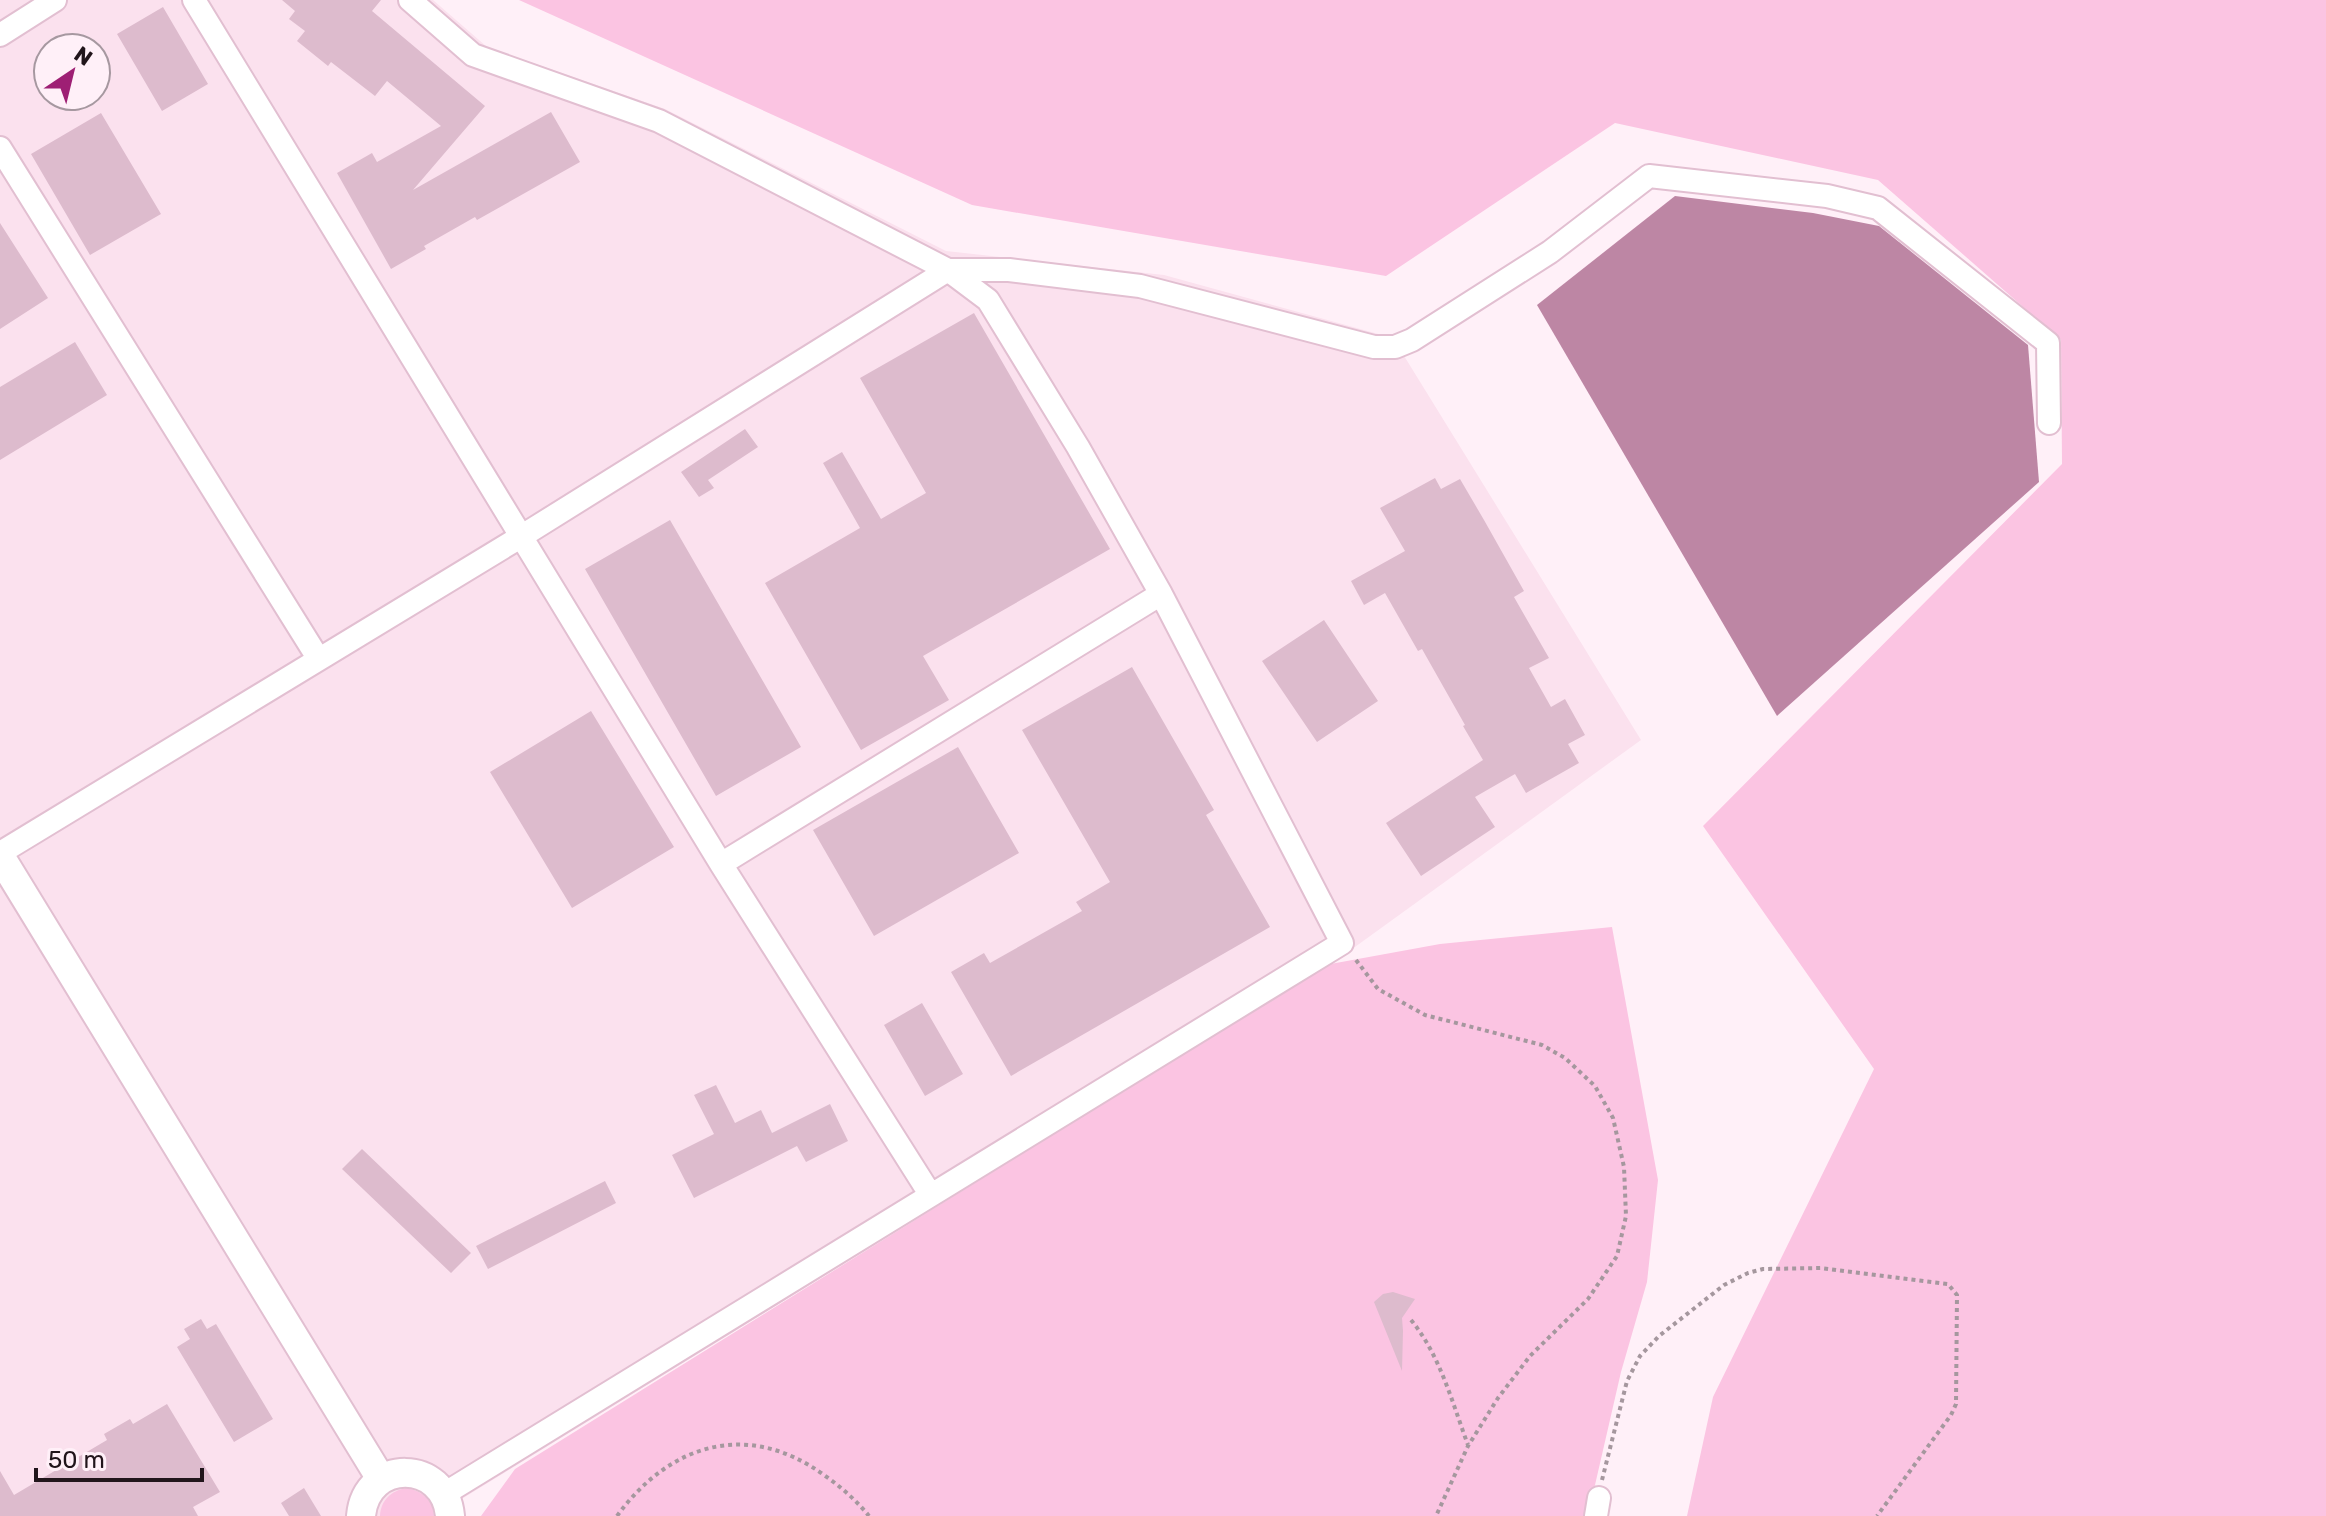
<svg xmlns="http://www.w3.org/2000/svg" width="2326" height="1516" viewBox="0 0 2326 1516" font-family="Rubik,sans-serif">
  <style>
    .built { fill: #fbe1ee; fill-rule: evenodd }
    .green { fill: #fbc4e2 }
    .water { fill: #bd86a4 }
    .building { fill: #ddbbcd }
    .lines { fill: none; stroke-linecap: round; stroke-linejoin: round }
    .minor-casing { stroke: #e2bfd1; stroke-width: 26 }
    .tertiary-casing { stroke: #e2bfd1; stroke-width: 32 }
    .path { stroke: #a5979e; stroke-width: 4; stroke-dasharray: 4 4; stroke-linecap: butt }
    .minor { stroke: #fff; stroke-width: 22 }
    .tertiary { stroke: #fff; stroke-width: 28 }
  </style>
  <rect width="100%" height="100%" fill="#fff0f8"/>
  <!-- built -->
  <path class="built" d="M0,0H433L487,47L665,109L946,251L1164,275L1393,338L1641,740L1330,965L434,1516H0ZM48,48H96V96H48Z"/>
  <!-- green -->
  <path class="green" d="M519,0H2326V1516H1687L1713,1397L1874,1069L1703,826L2062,464L2061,340L1878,180L1615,123L1386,276L972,205Z
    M1612,927L1658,1180L1647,1282L1621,1372L1592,1498L1583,1516H481L515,1469L1325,965L1440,944Z
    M406,1488C422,1491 433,1499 434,1516H380C381,1500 391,1491 406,1488Z"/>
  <!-- water -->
  <path class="water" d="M1675,196L1813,213L1879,226L2028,345L2039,482L1777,716L1537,305Z"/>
  <!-- building -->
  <path class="building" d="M282,0H381L372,11L485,106L413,190L551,112L580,162L477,220L475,217L424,246L426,249L391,269L337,173L372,153L377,162L441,126L387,81L375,96L331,62L328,66L297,41L305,31L289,19L295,11Z
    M163,7L208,84L162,111L117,34Z
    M101,113L161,214L90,255L31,154Z
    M0,223L48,298L0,329Z
    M974,313L1110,549L923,656L949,700L861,750L765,583L860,528L823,463L842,452L881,519L926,493L860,378Z
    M75,342L107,395L0,460V387Z
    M745,429L758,447L708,480L714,488L699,497L681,472Z
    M1435,478L1441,489L1460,479L1484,520L1524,591L1514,597L1549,658L1529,668L1551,707L1565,699L1585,735L1568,744L1579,763L1526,793L1515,774L1475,797L1495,827L1421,876L1386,823L1483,760L1463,726L1465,725L1422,649L1418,651L1385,593L1364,605L1351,581L1405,551L1380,508Z
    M670,520L801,747L716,796L585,569Z
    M1324,620L1378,701L1317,742L1262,661Z
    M1132,667L1214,810L1206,815L1270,927L1011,1076L951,972L984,953L990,963L1082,911L1076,902L1110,882L1022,730Z
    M591,711L674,847L572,908L490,772Z
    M958,747L1019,853L874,936L813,830Z
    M922,1003L963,1074L925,1096L884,1025Z
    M716,1085L735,1123L761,1110L772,1133L830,1104L848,1141L806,1162L797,1146L694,1198L672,1155L714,1134L694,1095Z
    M362,1149L471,1253L451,1273L342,1169Z
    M605,1181L616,1203L488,1269L476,1246Z
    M1393,1292L1415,1299L1402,1318L1403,1331L1402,1371L1374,1302L1383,1294Z
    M201,1319L207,1329L216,1324L273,1419L234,1442L177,1347L190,1339L184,1329Z
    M167,1404L220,1492L193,1507L198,1516H0V1471L14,1495L107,1440L104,1434L130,1419L133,1424Z
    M304,1488L321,1516H289L281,1503Z"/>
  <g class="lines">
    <defs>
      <path id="minor" d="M194,0L721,864L930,1194
        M410,0L473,55L659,121L948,270L988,300L1078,447L1161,594L1342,943L444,1494
        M0,35L55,0
        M0,148L318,658
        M0,853L522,536L948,270H1009L1140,286L1374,347H1395L1412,340L1550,252L1649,176L1827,196L1878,208L2048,343L2049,423
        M721,864L1161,594
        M1596,1516L1599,1498"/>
      <path id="tertiary" d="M0,856L381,1479
        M361,1516C366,1458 445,1459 450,1516"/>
    </defs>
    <!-- minor casing -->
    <use href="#minor" class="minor-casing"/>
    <!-- tertiary casing -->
    <use href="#tertiary" class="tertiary-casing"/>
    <!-- path -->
    <path class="path" d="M1356,960L1378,989L1425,1015L1542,1045L1565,1058L1595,1086L1613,1118L1624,1167L1626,1216L1617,1256L1588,1299L1530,1356L1498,1398L1468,1446L1436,1516
      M1411,1320C1440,1355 1452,1402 1468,1445
      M1602,1480L1627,1381L1640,1356L1659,1336L1724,1285L1748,1273L1763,1269L1821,1268L1948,1284L1957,1295L1956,1404L1951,1415L1877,1516
      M617,1516C670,1443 748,1420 824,1475C841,1487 856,1500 869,1516"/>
    <!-- minor -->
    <use href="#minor" class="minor"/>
    <!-- tertiary -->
    <use href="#tertiary" class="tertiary"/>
  </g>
  <!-- north arrow -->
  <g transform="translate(72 72) rotate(35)"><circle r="38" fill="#fff0f8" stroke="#a698a0" stroke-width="2"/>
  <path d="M0-6L14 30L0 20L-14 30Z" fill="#9e1f74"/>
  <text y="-12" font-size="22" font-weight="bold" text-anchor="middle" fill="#21151b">N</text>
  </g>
  <!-- scale -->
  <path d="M36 1468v12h166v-12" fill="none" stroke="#21151b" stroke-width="4"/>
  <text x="48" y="1468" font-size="24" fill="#21151b" stroke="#fff0f8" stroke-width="6" paint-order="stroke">50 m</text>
</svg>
